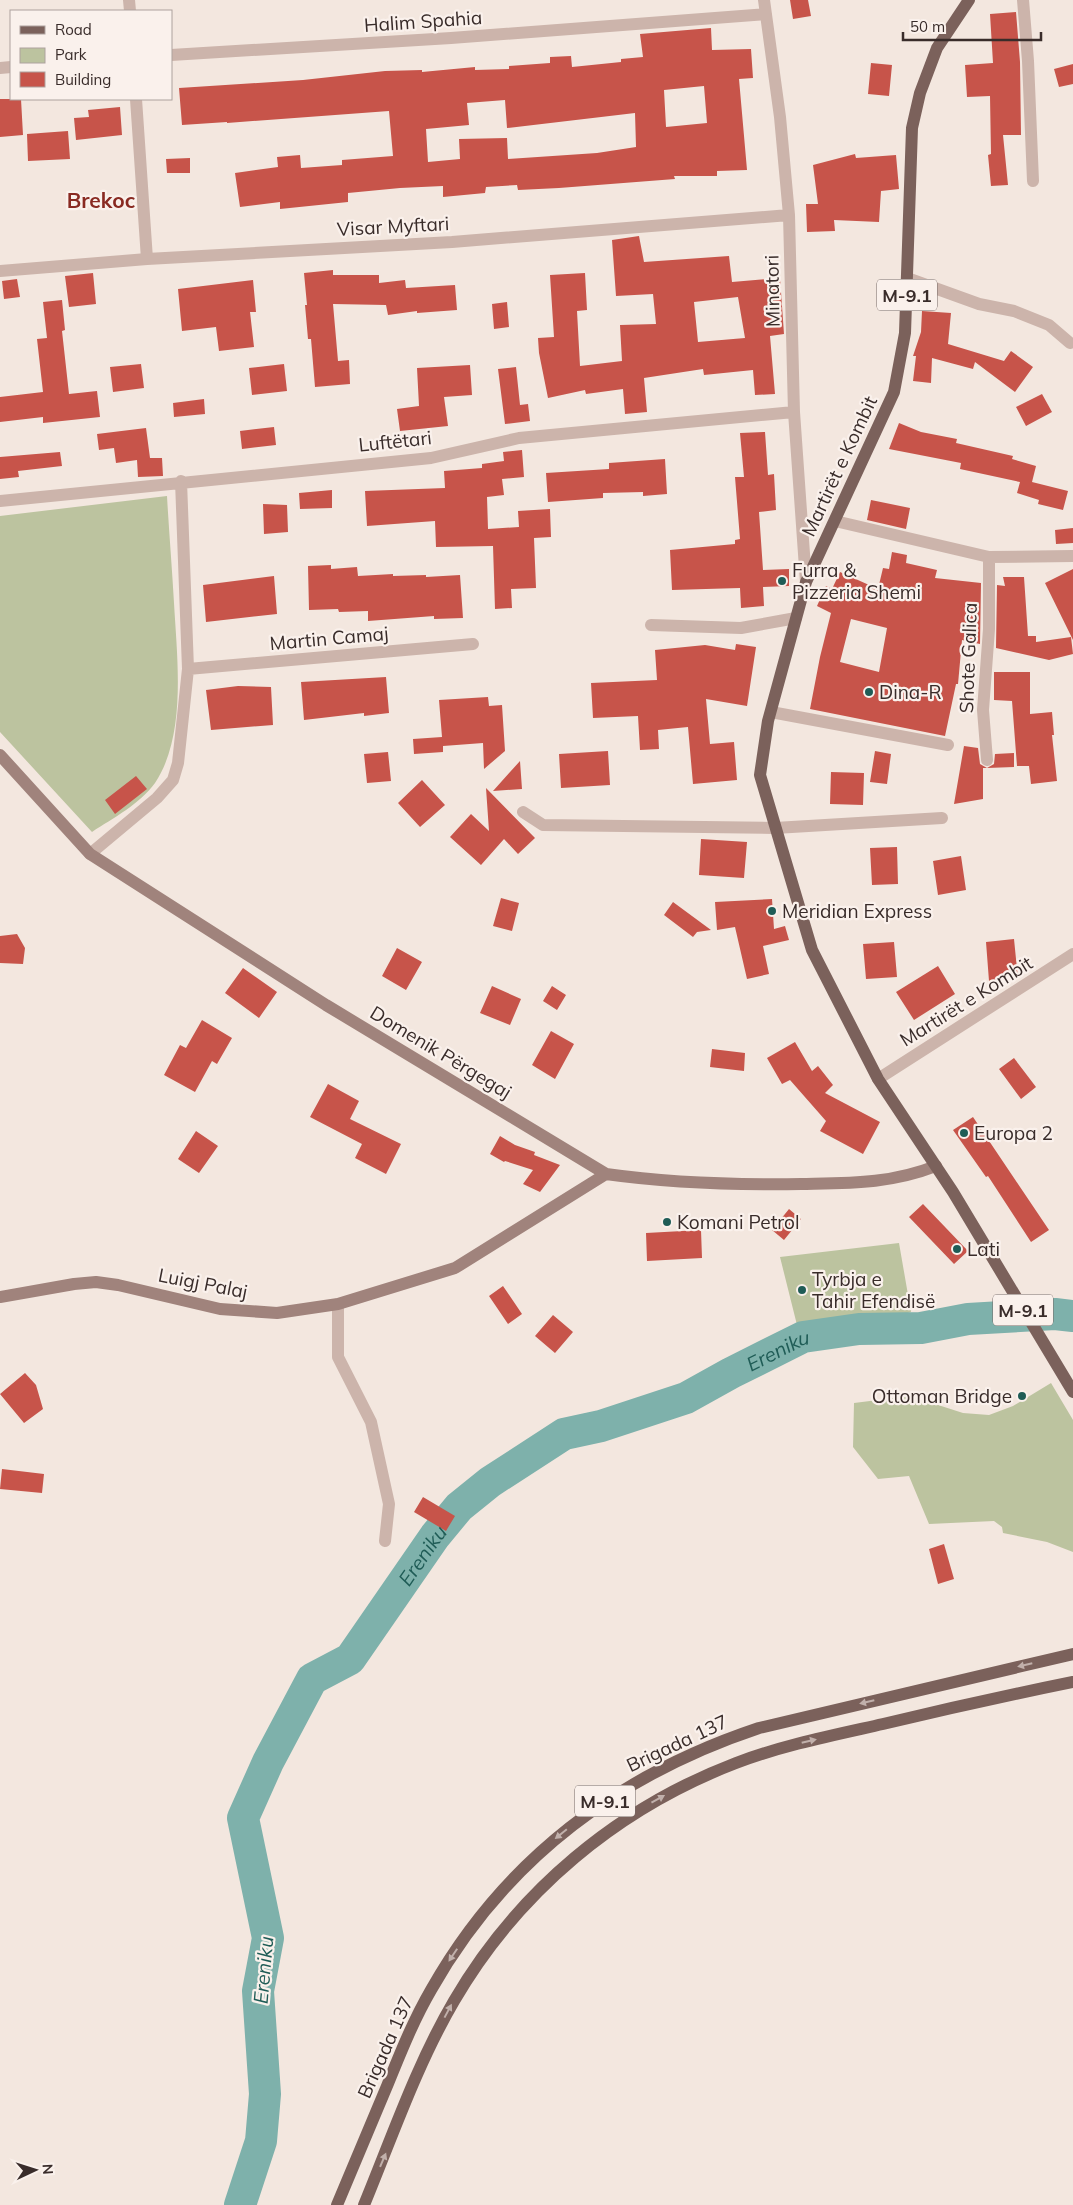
<svg xmlns="http://www.w3.org/2000/svg" width="1073" height="2205" viewBox="0 0 1073 2205" font-family="Mulish,sans-serif">
  <style>
    .green { fill: #bcc39f }
    .lines { fill: none; stroke-linecap: round; stroke-linejoin: round }
    .river { stroke: #7eb1ab; stroke-width: 32 }
    .building { fill: #c7544a; fill-rule: evenodd }
    .street { stroke: #ccb4ab; stroke-width: 12 }
    .secondary { stroke: #a0837c; stroke-width: 12 }
    .primary { stroke: #7b615b; stroke-width: 12 }
    .oneway { fill: #c1b0ab }
    .poi-dot { fill: #1f5c56; stroke: #faf1ec; stroke-width: 2 }
    .labels { text-anchor: middle; dominant-baseline: central; stroke-width: 4.5; stroke-linejoin: round; paint-order: stroke }
    .shield { fill: #faf1ec; stroke: #736764; stroke-width: 1 }
    .shield-label { font-size: 18px; font-weight: bold; fill: #392c2a }
    .street-label { font-size: 19px; fill: #392c2a; stroke: #faf1ec }
    .poi-label { font-size: 19px; fill: #392c2a; stroke: #faf1ec; text-anchor: start }
    .water-label { font-size: 20px; font-style: italic; fill: #1f5c56; stroke: #faf1ec }
    .quarter-label { font-size: 21px; font-weight: bold; fill: #892a22; stroke: #faf1ec }
  </style>
  <rect width="100%" height="100%" fill="#f3e7df"/>
  <!-- green -->
  <path class="green" d="M167,496C169,532 172,567 174,603C177,658 187,735 155,783C140,804 113,818 92,832L0,732V516Z
    M899,1243L911,1312L802,1345L780,1257Z
    M1051,1383L1073,1420V1552L1047,1542L1003,1533L1002,1527L994,1521L929,1524L909,1476L878,1479L853,1447L854,1403L910,1396L963,1413L989,1415L1013,1406Z"/>
  <g class="lines">
    <!-- river -->
    <path class="river" id="s1" d="M240,2205L261,2141L265,2094L258,1991L268,1938L243,1818L268,1762L312,1679L350,1659L435,1536L459,1507L490,1482L564,1434L601,1426L686,1398L731,1373L803,1337L859,1329L921,1328L968,1319L1055,1314L1073,1316"/>
  </g>
  <!-- building -->
  <path class="building" d="M790,0H808L811,16L793,19Z
    M1016,12L1020,62L1021,135H1003L1008,185L991,186L988,155L991,154L990,96L967,97L965,65L993,63L990,14Z
    M711,28L712,50L751,49L753,78L739,79L747,170L717,171V176H674L675,179L559,188L518,190L517,185L486,187L485,193L443,197V186L400,188L348,193V202L280,209V202L240,207L235,173L278,167L277,157L300,155L301,168L342,165V160L393,156L389,111L227,123V122L182,125L179,88L303,80L385,71L422,70V72L475,67V70L509,69V66L550,63V57L571,56L572,67L621,62V59L643,57L640,34ZM704,86L707,123L666,127L664,90ZM505,100L507,128L635,113L636,147L597,153L508,159L507,138L459,139L460,159L428,162L426,129L469,125L467,103Z
    M871,63L892,65L889,96L868,94Z
    M1073,64V84L1059,87L1054,69Z
    M0,99H21L23,135L0,137Z
    M120,107L122,135L76,140L74,118L89,117L88,110Z
    M68,131L70,159L28,161L27,134Z
    M855,154L856,158L896,155L899,189L881,191L879,222L834,220L835,231L807,232L806,204H818L813,165Z
    M190,158V173H167L166,159Z
    M639,236L644,262L729,256L732,282L780,278L784,334L770,336L775,394L755,395L753,370L704,375L703,369L644,378L647,412L625,414L623,389L586,394L585,390L548,398L539,353L538,338L554,337L550,275L585,273L587,310L577,311L580,366L622,361L620,325L656,324L653,294L616,296L612,240ZM738,297L745,338L698,342L694,302Z
    M333,270V275H379V283L405,280L406,288L455,285L457,310L417,313V311L388,315L386,305L333,304L338,361L349,360L350,384L315,387L311,339H308L305,305H307L304,273Z
    M93,273L96,304L69,307L65,276Z
    M17,279L20,297L4,299L2,281Z
    M253,280L256,312H250L254,347L219,351L216,327L182,331L178,289Z
    M62,300L65,330L62,331L69,394L97,391L100,417L43,423V417L0,422V397L43,392L37,339L47,338L43,302Z
    M507,302L509,327L494,329L492,304Z
    M922,311L951,313L948,344L1004,361L1011,351L1033,367L1015,392L975,362L973,369L932,358L931,383L913,381L916,356H913L921,332Z
    M141,364L144,388L113,392L110,367Z
    M284,364L287,391L252,395L249,368Z
    M470,365L472,395L444,397L448,426L400,431L397,409L419,406L417,368Z
    M516,367L520,405L528,404L530,421L505,424L498,369Z
    M1042,394L1052,412L1026,426L1016,407Z
    M204,399L205,414L174,417L173,403Z
    M899,423L921,432L957,439L956,443L1013,456L1012,459L1036,466L1032,482L1068,491L1063,510L1038,504L1039,500L1017,493L1020,482L960,469L961,463L889,449Z
    M274,427L276,445L242,449L240,431Z
    M146,428L150,458H162L163,476L138,477L137,460L116,463L114,448L99,450L97,434Z
    M765,432L768,475L774,474L776,510L759,512L763,570L789,569V586L763,587L764,606L741,608L740,588L672,590L670,550L735,544V540L740,539L735,477H744L740,433Z
    M522,450L524,477L502,479L504,495L487,497L488,529L519,527L518,511L550,509L551,537L534,538L536,588L511,589L512,608L495,609L493,546L436,547L435,521L367,526L365,491L445,488L444,471L482,468V464L504,461L503,452Z
    M60,452L62,466L18,471L19,477L0,479V457Z
    M665,459L667,494L643,496V492L603,493V498L548,502L546,473L609,469V463Z
    M332,490V508L300,509L299,493Z
    M871,500L910,508L906,529L867,520Z
    M263,504L287,505L288,532L264,534Z
    M1073,528V543L1056,544L1055,530Z
    M892,552L907,555L906,563L937,570L935,578L981,583L980,644L962,640L958,684H956L945,736L810,709L820,657L831,613L817,606L826,586L832,589L840,572L878,589L883,568L889,569ZM851,619L887,628L879,672L840,662Z
    M331,565V569L357,567L358,576L393,574V576L426,575V577L460,575L463,618L434,619V616L368,621V611L339,612L338,609L309,610L308,566Z
    M1073,569V640L1045,583Z
    M274,576L277,614L206,622L203,585Z
    M1003,577H1024L1028,636H1036V642L1071,637L1073,654L1049,660L996,648L997,585L1005,586Z
    M736,644L756,647L747,706L706,699L710,744L734,742L737,780L693,784L688,727L658,730L659,749L640,750L638,716L593,718L591,683L657,680L655,650L705,645L735,650Z
    M994,672H1030V714L1052,712L1054,735H1052L1057,781L1031,784L1029,766H1017L1012,701L994,700Z
    M386,677L389,713L364,716V713L304,720L301,682Z
    M238,686L271,687L273,725L211,730L206,690Z
    M488,697L489,706L502,705L505,751L484,769L483,743L443,746V752L414,754L413,739L442,737L439,700Z
    M964,746L978,748L980,764L987,768H983V799L954,804Z
    M608,751L610,785L561,788L559,754Z
    M875,751L891,754L887,784L870,782Z
    M388,752L391,781L367,783L364,754Z
    M1014,753V767L987,768L994,764L995,754Z
    M520,761L522,789L493,791Z
    M831,772L864,773L863,805L830,804Z
    M136,776L147,789L115,814L105,800Z
    M422,780L445,805L420,827L398,803Z
    M486,788L535,838L518,854L504,839L481,865L450,837L471,814L489,831Z
    M701,839L747,842L744,878L699,875Z
    M897,847L898,884L872,885L870,848Z
    M961,856L966,890L938,895L933,861Z
    M501,898L519,903L512,931L493,926Z
    M772,899L774,929L785,926L789,940L763,946L769,974L747,979L735,927L717,930L715,902Z
    M673,902L711,930L697,932L693,937L664,915Z
    M17,934L25,948L23,964L0,963V936Z
    M1014,939L1018,979L989,981L986,942Z
    M894,942L897,977L866,979L863,944Z
    M397,948L422,962L406,990L382,976Z
    M938,966L955,994L914,1020L896,992Z
    M243,968L277,992L259,1018L225,993Z
    M492,986L521,999L510,1025L480,1013Z
    M552,986L566,995L557,1010L543,1001Z
    M202,1020L232,1038L217,1064L212,1061L195,1092L164,1075L180,1045L186,1048Z
    M551,1031L574,1044L555,1079L532,1065Z
    M795,1042L812,1071L818,1066L833,1085L825,1093L880,1122L863,1154L820,1131L826,1121L790,1080L782,1084L767,1058Z
    M712,1049L745,1053L744,1071L710,1067Z
    M1014,1058L1036,1087L1021,1099L999,1069Z
    M328,1084L359,1101L350,1119L401,1144L386,1174L355,1158L362,1144L310,1117Z
    M973,1117L1049,1230L1031,1242L988,1176L986,1177L953,1130Z
    M196,1131L218,1146L199,1173L178,1159Z
    M500,1136L515,1145L535,1152L534,1155L560,1165L540,1192L523,1184L533,1170L505,1161L504,1162L490,1154Z
    M923,1204L968,1251L954,1264L909,1217Z
    M789,1209L801,1219L784,1240L772,1230Z
    M701,1230L702,1258L647,1261L646,1233Z
    M503,1286L522,1314L508,1324L489,1296Z
    M553,1315L573,1332L555,1353L535,1336Z
    M25,1373L36,1385L43,1409L24,1423L0,1394Z
    M2,1469L44,1474L42,1493L0,1489Z
    M423,1497L455,1516L446,1531L414,1512Z
    M944,1544L954,1579L938,1584L929,1549Z"/>
  <g class="lines">
    <!-- street -->
    <path class="street" d="M129,0L130,11
      M764,0L780,117L789,215L794,412L806,582
      M1023,0L1028,61L1033,181
      M171,55L451,38L766,14
      M0,68L11,67
      M136,99L147,259
      M0,271L147,259L452,242L789,215
      M907,278L979,304L1014,311L1049,325L1070,343
      M0,501L431,458L519,438L794,412
      M835,521L989,557L1073,556
      M651,625L741,628L796,618
      M188,669L473,644
      M771,712L948,745
      M987,760L983,710L989,629V557
      M523,812L543,825L775,828L942,818
      M90,854L157,798L173,780L178,763L188,669L181,481
      M878,1079L1073,954
      M338,1304V1357L371,1422L389,1504L385,1541"/>
    <!-- secondary -->
    <path class="secondary" d="M0,755L90,854L326,1005L606,1174C670,1183 736,1185 801,1184C849,1183 890,1184 936,1166
      M0,1297L74,1284L96,1282L118,1285L220,1309L277,1313L338,1304L455,1268L606,1174"/>
    <!-- primary -->
    <path class="primary" d="M969,0L937,48L920,93L912,128L905,333L894,392L806,582L768,721L760,775L812,950L878,1079L953,1192L1073,1392
      M337,2205C354,2165 370,2126 387,2086C400,2054 413,2021 431,1990C505,1859 618,1775 759,1728L1073,1654
      M364,2205C392,2137 417,2064 454,2001C518,1891 618,1808 736,1763C783,1745 834,1735 883,1724C946,1709 1009,1695 1073,1682"/>
  </g>
  <!-- one-way arrows -->
  <defs><path id="oneway-solid" d="M-6-.8H1V-3.2L6.5 0L1 3.2V.8H-6Z" transform="scale(1.25)"/></defs>
  <g class="oneway">
    <use href="#oneway-solid" transform="translate(1025 1665) rotate(167)"/>
    <use href="#oneway-solid" transform="translate(867 1702) rotate(167)"/>
    <use href="#oneway-solid" transform="translate(809 1741) rotate(-13)"/>
    <use href="#oneway-solid" transform="translate(658 1799) rotate(-29)"/>
    <use href="#oneway-solid" transform="translate(561 1834) rotate(141)"/>
    <use href="#oneway-solid" transform="translate(453 1955) rotate(124)"/>
    <use href="#oneway-solid" transform="translate(448 2011) rotate(-62)"/>
    <use href="#oneway-solid" transform="translate(383 2160) rotate(-67)"/>
  </g>
  <!-- markers -->
  <g class="poi-dot">
    <circle cx="782" cy="581" r="5"/>
    <circle cx="869" cy="692" r="5"/>
    <circle cx="772" cy="911" r="5"/>
    <circle cx="964" cy="1133" r="5"/>
    <circle cx="667" cy="1222" r="5"/>
    <circle cx="957" cy="1249" r="5"/>
    <circle cx="802" cy="1290" r="5"/>
    <circle cx="1022" cy="1396" r="5"/>
  </g>
  <g class="labels">
    <!-- shield labels -->
    <g class="shield">
      <rect x="877" y="279.5" width="60" height="31" rx="4"/>
      <rect x="993" y="1294.5" width="60" height="31" rx="4"/>
      <rect x="575" y="1785.5" width="60" height="31" rx="4"/>
    </g>
    <g class="shield-label">
      <text x="907" y="295">M-9.1</text>
      <text x="1023" y="1310">M-9.1</text>
      <text x="605" y="1801">M-9.1</text>
    </g>
    <!-- street labels -->
    <g class="street-label">
      <text transform="translate(423 21) rotate(-4)">Halim Spahia</text>
      <text transform="translate(393 226) rotate(-3)">Visar Myftari</text>
      <text transform="translate(772 291) rotate(-91)">Minatori</text>
      <text transform="translate(395 441) rotate(-6)">Luftëtari</text>
      <text transform="translate(839 466) rotate(-65)">Martirët e Kombit</text>
      <text transform="translate(329 638) rotate(-5)">Martin Camaj</text>
      <text transform="translate(968 658) rotate(-88)">Shote Galica</text>
      <text transform="translate(966 1001) rotate(-32)">Martirët e Kombit</text>
      <text transform="translate(441 1052) rotate(31)">Domenik Përgegaj</text>
      <text transform="translate(203 1283) rotate(11)">Luigj Palaj</text>
      <text transform="translate(677 1743) rotate(-25)">Brigada 137</text>
      <text transform="translate(385 2047) rotate(-66)">Brigada 137</text>
    </g>
    <!-- poi labels -->
    <g class="poi-label">
      <text x="792" y="570">Furra &amp;<tspan x="792" dy="22">Pizzeria Shemi</tspan></text>
      <text x="879" y="692">Dina-R</text>
      <text x="782" y="911">Meridian Express</text>
      <text x="974" y="1133">Europa 2</text>
      <text x="677" y="1222">Komani Petrol</text>
      <text x="967" y="1249">Lati</text>
      <text x="812" y="1279">Tyrbja e<tspan x="812" dy="22">Tahir Efendisë</tspan></text>
      <text x="1012" y="1396" text-anchor="end">Ottoman Bridge</text>
    </g>
    <!-- water labels -->
    <g class="water-label">
      <text stroke="none"><textPath href="#s1" startOffset="1139">Ereniku</textPath></text>
      <text stroke="none"><textPath href="#s1" startOffset="719">Ereniku</textPath></text>
      <text transform="translate(263 1970) rotate(-85)">Ereniku</text>
    </g>
    <!-- quarter labels -->
    <g class="quarter-label">
      <text x="101" y="200">Brekoc</text>
    </g>
  </g>
  <!-- legend -->
  <rect x="10" y="10" width="162" height="90" fill="#faf1ec" stroke="#ada29e"/>
  <rect x="20" y="26" width="25" height="8" fill="#7b615b" stroke="#ada29e"/>
  <text x="55" y="35" font-size="15" fill="#392c2a">Road</text>
  <rect x="20" y="48" width="25" height="15" fill="#bcc39f" stroke="#ada29e"/>
  <text x="55" y="60" font-size="15" fill="#392c2a">Park</text>
  <rect x="20" y="72" width="25" height="15" fill="#c7544a" stroke="#ada29e"/>
  <text x="55" y="85" font-size="15" fill="#392c2a">Building</text>
  <!-- north arrow -->
  <g transform="translate(35 2170) rotate(86)" stroke="#faf1ec" stroke-width="4" paint-order="stroke">
  <path d="M0-4L9 19L0 12L-9 19Z" fill="#392c2a"/>
  <text y="-8" font-size="14" font-weight="bold" text-anchor="middle" fill="#392c2a">N</text>
  </g>
  <!-- scale -->
  <path d="M903 32v8h138v-8" fill="none" stroke="#392c2a" stroke-width="2.5"/>
  <text x="910" y="32" font-size="15" fill="#392c2a" stroke="#faf1ec" stroke-width="4" paint-order="stroke">50 m</text>
</svg>
